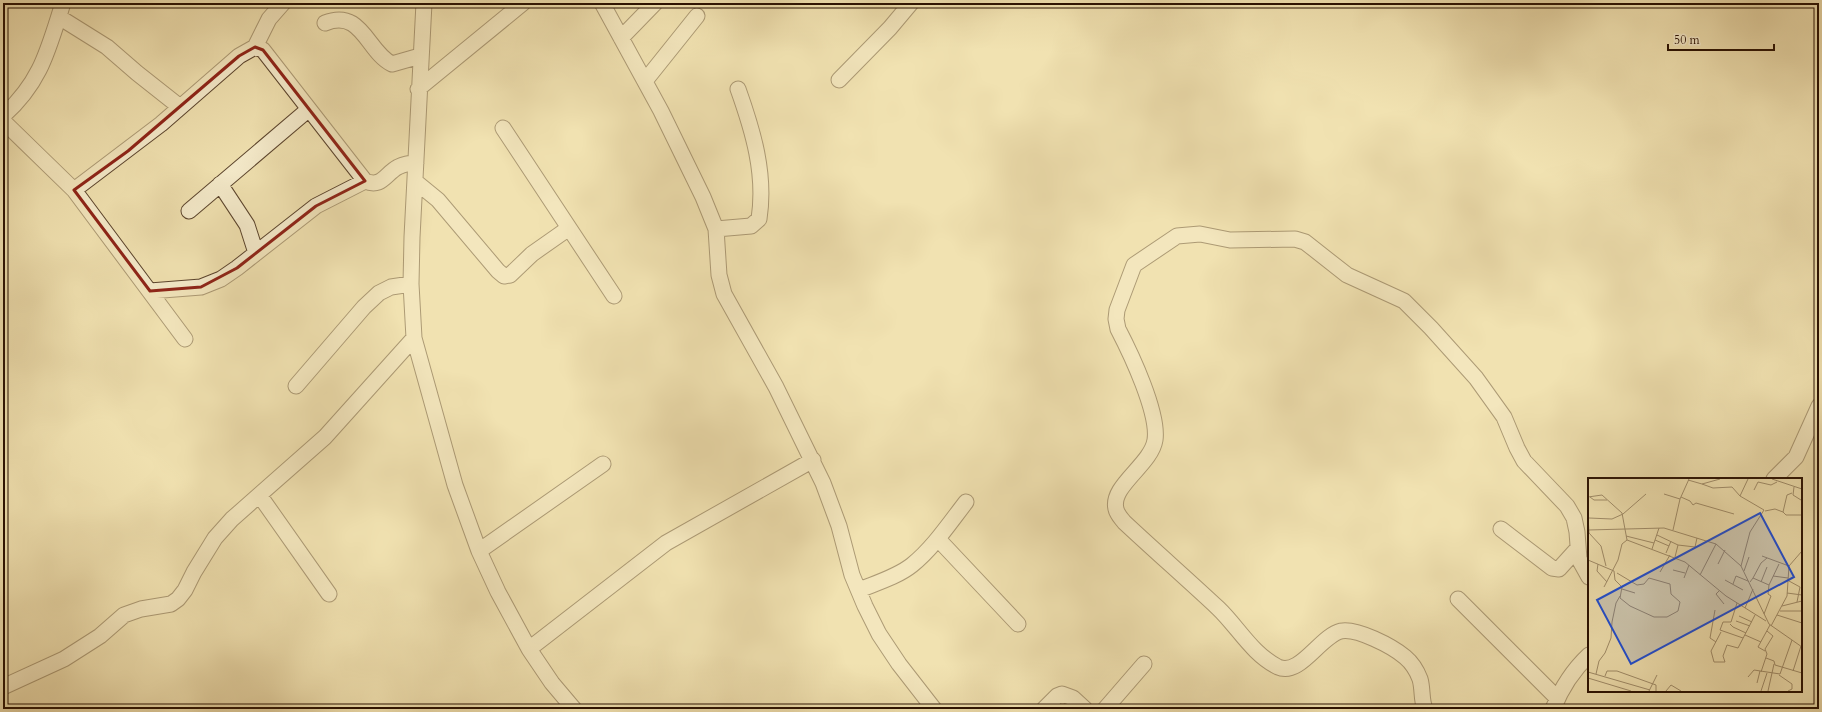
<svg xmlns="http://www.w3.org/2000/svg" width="1822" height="712" font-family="Cardo,serif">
	<rect width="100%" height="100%" fill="#f1e2b1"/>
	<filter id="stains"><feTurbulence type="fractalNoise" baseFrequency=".005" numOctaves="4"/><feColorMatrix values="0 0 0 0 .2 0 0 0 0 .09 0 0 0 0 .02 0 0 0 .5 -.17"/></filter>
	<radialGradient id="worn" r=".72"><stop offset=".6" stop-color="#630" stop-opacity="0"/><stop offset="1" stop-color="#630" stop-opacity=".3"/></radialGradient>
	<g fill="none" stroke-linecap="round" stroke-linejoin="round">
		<g stroke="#5b442d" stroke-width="17">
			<path id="minor" d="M 424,3 L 412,237 L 411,284 L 414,338 L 455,485 L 479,551 L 498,592 L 529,649 L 552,683 L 574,709
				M 602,3 L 661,111 L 703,197 L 716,229 L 719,275 L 724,294 L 776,387 L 823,483 L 839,526 L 852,575 L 865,606 L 879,634 L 899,664 L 934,709
				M 59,17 L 107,47 L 137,73 L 180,107
				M 325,23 C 362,8 367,52 392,64 L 420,56
				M 621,38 L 655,3
				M 255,47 L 269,19 L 283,3
				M 839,80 L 890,28 L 911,3
				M 645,81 L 697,16
				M 418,89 L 523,3
				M 3,116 C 41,82 48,50 63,3
				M 3,121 L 74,190 L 185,339
				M 503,128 L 614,296
				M 416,182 L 438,200 L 498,271 L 504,276 L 510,275 L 532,254 L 569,228
				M 220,184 L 247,225 L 256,253
				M 74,190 L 161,124 L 239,56 L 255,47 L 263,50 L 365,181 C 382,188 385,174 398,167 C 404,164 410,163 416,163
				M 189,211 L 309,109
				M 716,229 L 751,226 L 759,219 C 766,174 753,131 738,89
				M 150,291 L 201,287 L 221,279 L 237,268 L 316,206 L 365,181
				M 296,386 L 364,307 L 379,293 L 391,287 L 411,284
				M 1774,479 L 1796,457 L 1819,406
				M 260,496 L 329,594
				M 1501,529 L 1552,568 L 1559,569 L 1578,548
				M 938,539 L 1018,624
				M 479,551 L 603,464
				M 859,590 C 876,583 897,577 912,565 C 933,548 949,524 966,502
				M 1458,599 L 1557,698
				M 529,649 L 666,543 L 813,460
				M 3,687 L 64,659 L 100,636 L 124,615 L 141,609 L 171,604 L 178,599 L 185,590 L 194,572 L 215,538 L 232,519 L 325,437 L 414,338
				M 1044,709 L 1057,696 L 1062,694 L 1073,698 L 1085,709
				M 1105,709 L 1144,664
				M 1425,709 C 1421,700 1423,689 1420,679 C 1417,671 1411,662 1405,657 C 1392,646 1357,628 1341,631 C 1320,636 1300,677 1278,667 C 1252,654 1238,627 1218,608 C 1187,579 1155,551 1124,522 C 1121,518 1117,514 1116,509 C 1110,486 1151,465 1155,440 C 1159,413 1131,354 1118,329 L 1116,319 L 1117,310 L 1134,265 L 1177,236 L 1200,234 L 1230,240 L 1295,239 L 1305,242 L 1347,275 L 1404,301 L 1431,328 L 1476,378 L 1504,417 L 1517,448 L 1524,461 L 1567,506 L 1574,518 L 1577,532 L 1579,559 L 1589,577
				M 1553,709 C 1561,689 1573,670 1589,655"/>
		</g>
		<use href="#minor" stroke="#f6eccc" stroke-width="15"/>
	</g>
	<path d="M0 0H1822V712H0ZM 255,47 L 263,50 L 365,181 L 316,206 L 237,268 L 201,287 L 150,291 L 74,190 L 128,151 L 239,56 Z" fill="#f1e2b1" fill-opacity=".55" fill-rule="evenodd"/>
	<path fill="none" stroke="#8f2418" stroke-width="3" stroke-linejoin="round" d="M 255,47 L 263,50 L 365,181 L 316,206 L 237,268 L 201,287 L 150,291 L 74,190 L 128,151 L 239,56 Z"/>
	<g transform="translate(1588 478)">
		<rect width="214" height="214" fill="#f1e2b1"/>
		<path fill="none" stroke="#a18e6b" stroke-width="1" d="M 184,1 L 214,11M 100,2 L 114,6 L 132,1M 114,6 L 125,10 L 144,9 L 152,18 L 176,32 L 162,54 L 153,88M 206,9 L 205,17 L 213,22M 166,12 L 170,4 L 183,7 L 189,4M 214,12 L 214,40M 204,15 L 199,17 L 195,34 L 198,37 L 213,37M 76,16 L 92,21M 152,18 L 160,1M 0,19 L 14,17 L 34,35 L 39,62 L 97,84 L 138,118 L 178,143M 2,19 L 6,22 L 19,22M 93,19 L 102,23 L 105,27 L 108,25 L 146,36M 177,33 L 187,31 L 195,34M 0,38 L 1,55 L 13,68 L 18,88M 1,40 L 24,41 L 35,36 L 58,16M 0,52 L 76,50 L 128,66 L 153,88 L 181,146 L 214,169M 85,52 L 92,21 L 101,1M 69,57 L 90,67 L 87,79M 38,58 L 66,65M 67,62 L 81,68M 90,67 L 107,69 L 109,60M 64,71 L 71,50M 78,75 L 83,63M 174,78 L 201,88M 0,82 L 26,93 L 27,102 L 34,109 L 32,120 L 42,128 L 66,139 L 79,139 L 90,133 L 92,124 L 83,116 L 82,106 L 61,100 L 56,106 L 49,107 L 29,95M 10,86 L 9,93 L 19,104M 130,86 L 137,72M 85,92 L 97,95M 156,93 L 161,79M 72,94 L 82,77M 112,97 L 128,66M 185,98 L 200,100M 96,100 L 101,87M 165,100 L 173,85 L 179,80M 137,102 L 155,112M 201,103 L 212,109 L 209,124M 162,104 L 165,100 L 181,107 L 191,86M 173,104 L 179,89M 145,106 L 148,98 L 160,103M 16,109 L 30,82 L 34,66 L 39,62M 34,111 L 47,115M 131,113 L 128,116 L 136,126M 199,115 L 214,117M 149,125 L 143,144 L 135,144 L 132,152 L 155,160M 194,128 L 214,123M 157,130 L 165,111M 127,132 L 122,160 L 128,164M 192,133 L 214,133M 176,136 L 183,118 L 180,116 L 181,107M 189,137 L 214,145M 151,138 L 164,144M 148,143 L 162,148M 142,146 L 145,149 L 158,155M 183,148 L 199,118 L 201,88 L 214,73M 133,154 L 123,173 L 126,184 L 137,184 L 135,178 L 139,167 L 150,170 L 167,137M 157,157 L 173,164M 177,173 L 170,169 L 182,147M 178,180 L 186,183 L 187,187 L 214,195M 205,193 L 213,168M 0,194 L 62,212M 173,194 L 179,176 L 177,171 L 185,158 L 179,153M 8,196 L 11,183 L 17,175 L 23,160 L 24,144 L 28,125 L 32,118M 191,197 L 204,206 L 204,211 L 200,213M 17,198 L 19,193 L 29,193 L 68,207 L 68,213M 160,199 L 166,192 L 192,196 L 204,162M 0,200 L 43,213M 169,205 L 172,193M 61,213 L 69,197M 78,213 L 83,207 L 93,213M 173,213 L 179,195M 180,213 L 186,186"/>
		<path fill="#1d4ed8" fill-opacity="0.15" stroke="#1d4ed8" stroke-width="2" d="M 172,35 L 206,99 L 43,186 L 9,122 Z"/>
		<rect width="214" height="214" fill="none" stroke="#291001" stroke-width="2"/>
	</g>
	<rect width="1822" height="712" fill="none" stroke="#f1e2b1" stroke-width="16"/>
	<rect x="4" y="4" width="1814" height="704" fill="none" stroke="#291001" stroke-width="2"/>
	<rect x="8" y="8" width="1806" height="696" fill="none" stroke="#291001"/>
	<path d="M1668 44v6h106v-6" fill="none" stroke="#291001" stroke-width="2"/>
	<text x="1674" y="44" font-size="12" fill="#291001" stroke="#f6eccc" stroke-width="3" paint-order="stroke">50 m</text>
	<rect width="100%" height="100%" filter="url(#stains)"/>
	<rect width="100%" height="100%" fill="url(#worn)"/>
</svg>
